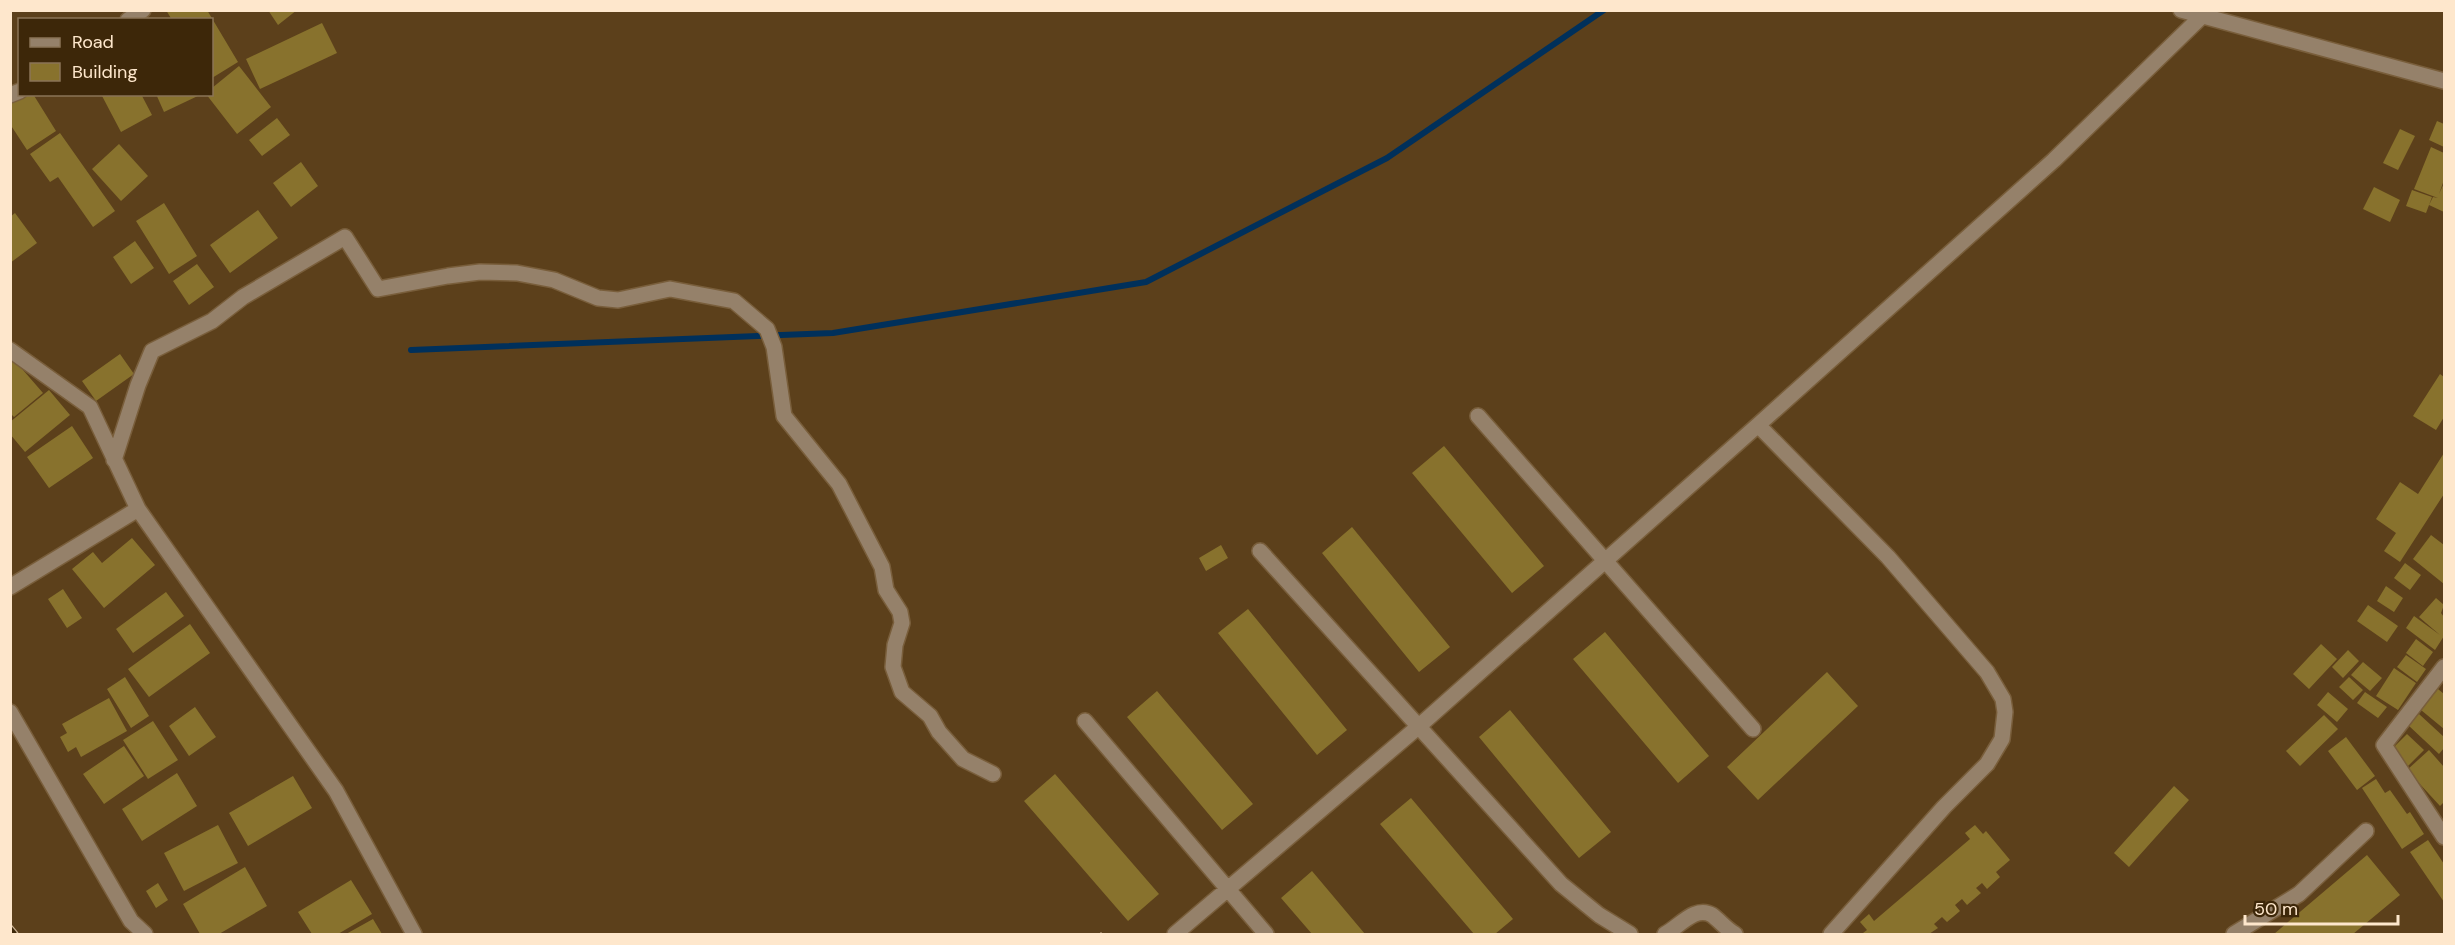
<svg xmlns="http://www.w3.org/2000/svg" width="2455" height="945" font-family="'DM Sans',sans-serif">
	<rect width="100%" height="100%" fill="#5c401b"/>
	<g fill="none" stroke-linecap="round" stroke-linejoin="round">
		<path stroke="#00305b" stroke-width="6" d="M 411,350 L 833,333 L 1146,282 L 1387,158 L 1604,10"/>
	</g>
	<path fill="#88722d" d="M 166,10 L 207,10 L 238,62 L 212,78 L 212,20 L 172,20 Z
		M 268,10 L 297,10 L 278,25 Z
		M 322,23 L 337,53 L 260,89 L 246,59 Z
		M 239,66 L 271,107 L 237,134 L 206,94 L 212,94 L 212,88 Z
		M 21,94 L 33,94 L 56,131 L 27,150 L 10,124 L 10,101 Z
		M 101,94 L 141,94 L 152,115 L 121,132 Z
		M 156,94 L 202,94 L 164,112 Z
		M 277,118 L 290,135 L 262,156 L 249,140 Z
		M 2437,121 L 2444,124 L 2444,147 L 2429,140 Z
		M 2400,129 L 2415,136 L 2398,170 L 2383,163 Z
		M 60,133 L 115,211 L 93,227 L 58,177 L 50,182 L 30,154 Z
		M 119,144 L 148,176 L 121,201 L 92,169 Z
		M 2431,147 L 2444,153 L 2444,180 L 2439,194 L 2444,183 L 2444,212 L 2429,205 L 2433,197 L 2438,198 L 2414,189 Z
		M 301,162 L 318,186 L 291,207 L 273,183 Z
		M 2374,187 L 2400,200 L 2390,222 L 2363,209 Z
		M 2412,190 L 2432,197 L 2426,213 L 2406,206 Z
		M 164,203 L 197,256 L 169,274 L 136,221 Z
		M 258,210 L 278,238 L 230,273 L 210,245 Z
		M 15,213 L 37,243 L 10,263 L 10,217 Z
		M 135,241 L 154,268 L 131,284 L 113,257 Z
		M 197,264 L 214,287 L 189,305 L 173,281 Z
		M 120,354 L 134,374 L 96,401 L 82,381 Z
		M 10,355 L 43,393 L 14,417 L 10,413 Z
		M 2440,374 L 2444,377 L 2444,417 L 2436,430 L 2413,416 Z
		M 49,390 L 70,415 L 25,452 L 10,434 L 10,422 Z
		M 72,426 L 93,458 L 49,488 L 27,457 Z
		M 1444,446 L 1544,566 L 1512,593 L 1412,473 Z
		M 2444,453 L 2444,494 L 2400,562 L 2384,551 L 2396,533 L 2376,519 L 2400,482 L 2418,494 Z
		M 1352,527 L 1450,647 L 1419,672 L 1322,553 Z
		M 2431,535 L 2444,545 L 2444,584 L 2413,559 Z
		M 132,538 L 155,565 L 104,608 L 72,569 L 93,552 L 102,563 Z
		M 1221,545 L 1228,558 L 1206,571 L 1199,558 Z
		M 2405,563 L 2421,575 L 2410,590 L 2394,578 Z
		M 2386,586 L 2403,598 L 2394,612 L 2377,601 Z
		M 63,589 L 82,618 L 67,628 L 48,599 Z
		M 166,592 L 184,616 L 133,653 L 116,629 Z
		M 2436,598 L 2444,605 L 2441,613 L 2444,617 L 2444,636 L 2435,650 L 2406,628 L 2414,616 L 2440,635 L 2419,617 Z
		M 2368,605 L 2398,626 L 2387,642 L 2357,621 Z
		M 1248,609 L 1347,730 L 1317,755 L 1218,633 Z
		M 190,624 L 210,653 L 149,697 L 128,669 Z
		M 1605,632 L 1709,756 L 1678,783 L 1573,659 Z
		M 2416,639 L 2433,652 L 2423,666 L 2406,653 Z
		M 2321,644 L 2337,659 L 2309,689 L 2293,674 Z
		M 2348,650 L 2359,661 L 2343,678 L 2332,667 Z
		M 2406,655 L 2426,669 L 2417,682 L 2397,667 Z
		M 2363,662 L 2382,678 L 2370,691 L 2351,675 Z
		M 2394,668 L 2416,683 L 2398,710 L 2376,696 Z
		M 1827,672 L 1858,706 L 1758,800 L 1727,767 Z
		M 125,677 L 149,716 L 131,728 L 107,689 Z
		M 2349,677 L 2363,690 L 2353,700 L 2339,687 Z
		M 2438,689 L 2444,694 L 2444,729 L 2421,710 Z
		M 1157,691 L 1253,804 L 1222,830 L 1127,717 Z
		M 2328,692 L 2348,709 L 2337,722 L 2317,705 Z
		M 2365,692 L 2387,707 L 2378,718 L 2357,703 Z
		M 109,698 L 127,731 L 81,757 L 76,747 L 68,752 L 60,737 L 67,733 L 62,724 Z
		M 195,707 L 216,737 L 189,756 L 169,726 Z
		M 1510,710 L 1611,832 L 1579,858 L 1479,737 Z
		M 2419,714 L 2444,737 L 2444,748 L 2439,754 L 2408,725 Z
		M 2324,715 L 2338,729 L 2300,766 L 2286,751 Z
		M 153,721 L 178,760 L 148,779 L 123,740 Z
		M 2407,734 L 2424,750 L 2407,767 L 2390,751 Z
		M 2346,737 L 2375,776 L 2357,790 L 2328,751 Z
		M 124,746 L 144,776 L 104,804 L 83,774 Z
		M 2429,750 L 2444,767 L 2444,802 L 2440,806 L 2407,770 Z
		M 177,773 L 197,806 L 142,841 L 122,809 Z
		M 1055,774 L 1159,894 L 1128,921 L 1024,801 Z
		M 293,776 L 312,808 L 248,846 L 229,813 Z
		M 2376,779 L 2385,793 L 2390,790 L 2407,814 L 2410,812 L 2424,834 L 2402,849 L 2362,788 Z
		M 2174,786 L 2189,800 L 2129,867 L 2114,853 Z
		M 1411,798 L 1513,919 L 1495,934 L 1474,934 L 1380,824 Z
		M 218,825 L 238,863 L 184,891 L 164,853 Z
		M 1975,825 L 1983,834 L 1986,831 L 2010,860 L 1996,872 L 2000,877 L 1987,889 L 1982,883 L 1976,888 L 1981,893 L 1967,905 L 1962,899 L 1955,905 L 1960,911 L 1947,922 L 1942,917 L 1934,924 L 1938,928 L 1929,934 L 1864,934 L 1863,933 L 1867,930 L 1860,922 L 1869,914 L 1874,921 L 1970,839 L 1965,833 Z
		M 2428,840 L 2444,864 L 2444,902 L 2410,852 Z
		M 2367,855 L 2400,895 L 2353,934 L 2274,934 Z
		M 245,867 L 267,906 L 219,934 L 200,934 L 183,904 Z
		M 1312,871 L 1365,934 L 1312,934 L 1281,898 Z
		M 351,880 L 372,914 L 338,934 L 312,934 L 298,912 Z
		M 158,883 L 168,900 L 156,908 L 146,891 Z
		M 373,919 L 382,934 L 346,934 Z"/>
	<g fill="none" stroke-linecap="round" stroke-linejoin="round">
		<g stroke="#795e3b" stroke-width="18">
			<path id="minor" d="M 2181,10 L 2444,81
				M 128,20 L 143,10
				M 10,95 L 20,91
				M 10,350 L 90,407 L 138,509 L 336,791 L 414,934
				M 1478,416 L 1753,729
				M 1758,425 L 1888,557 L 1987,672 L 2003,699 L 2005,712 L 2002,739 L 1987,764 L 1944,807 L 1831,934
				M 114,460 L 138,385 L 152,351 L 212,321 L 243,297 L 345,237 L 378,289 L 448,276 L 480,272 L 517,273 L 554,280 L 598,298 L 618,300 L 670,289 L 734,301 L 767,329 L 774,347 L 784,416 L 839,484 L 882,567 L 886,590 L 900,612 L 902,623 L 895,645 L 893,667 L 902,692 L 930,716 L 939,732 L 963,759 L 993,774
				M 1260,551 L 1561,884 L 1599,915 L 1630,934
				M 10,587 L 138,509
				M 2444,667 L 2384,745 L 2444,837
				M 10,712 L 131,921 L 145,934
				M 1085,721 L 1266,934
				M 1175,934 L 1418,727 L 1758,425 L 2054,160 L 2202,16
				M 1665,934 C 1679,927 1695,905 1712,915 C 1720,921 1726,929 1735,934
				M 2234,934 L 2299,894 L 2366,831"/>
		</g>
		<path stroke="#907654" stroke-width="4" stroke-dasharray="4.5 4.5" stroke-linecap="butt" d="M 1100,934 L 1102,934"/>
		<use href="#minor" stroke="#95816a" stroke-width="15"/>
		<g stroke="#ccb395" stroke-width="7">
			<path id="rail" d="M 10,928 L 15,934"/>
		</g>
		<use href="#rail" stroke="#3d2709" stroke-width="4.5" stroke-dasharray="14" stroke-linecap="butt"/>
	</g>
	<rect width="2455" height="945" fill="none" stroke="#fee7cc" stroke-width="24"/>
	<rect x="18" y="18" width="195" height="78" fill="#3d2709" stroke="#8a7457" stroke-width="1.5"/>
	<rect x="30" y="38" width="30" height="9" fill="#95816a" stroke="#8a7457" stroke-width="1.5"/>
	<text x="72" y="48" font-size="18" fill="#fee7cc">Road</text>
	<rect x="30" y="63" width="30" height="18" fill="#88722d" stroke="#8a7457" stroke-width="1.5"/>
	<text x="72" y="78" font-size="18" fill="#fee7cc">Building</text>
	<path d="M2245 915v9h153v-9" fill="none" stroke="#fee7cc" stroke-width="3"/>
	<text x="2254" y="915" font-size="18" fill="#fee7cc" stroke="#3d2709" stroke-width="4.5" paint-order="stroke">50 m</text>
</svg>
